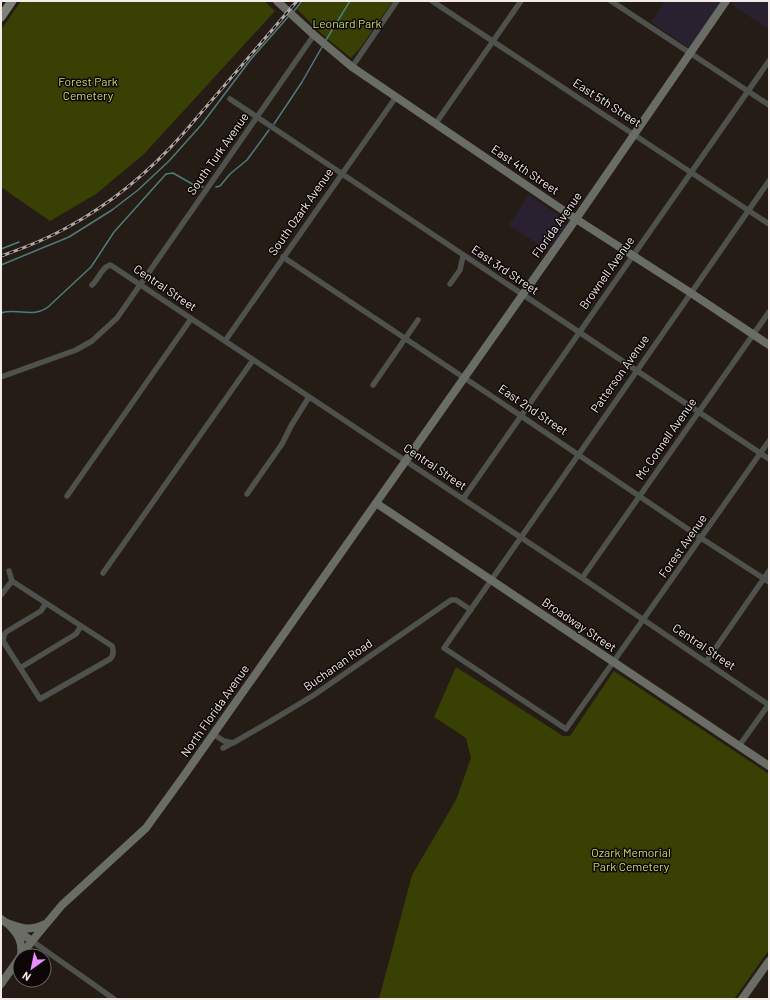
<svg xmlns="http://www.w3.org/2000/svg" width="770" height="1000" font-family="Barlow,sans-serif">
	<rect width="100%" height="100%" fill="#261c16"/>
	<path fill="#2a2130" d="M 665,1 L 722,1 L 690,46 L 688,47 L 651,22 Z
		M 734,1 L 769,1 L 769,29 L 732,5 Z
		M 529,195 L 563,218 L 566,222 L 565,227 L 548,251 L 509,225 Z"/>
	<path fill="#394004" d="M 21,1 L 264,1 L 275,11 L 144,154 L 96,194 L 50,221 L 1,187 L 1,30 Z
		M 304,1 L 393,1 L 361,47 L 351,58 L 324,36 L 297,9 Z
		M 456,667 L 563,736 L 570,736 L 614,671 L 769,774 L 769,950 L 734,999 L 379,999 L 412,875 L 456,800 L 471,758 L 466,738 L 434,717 Z"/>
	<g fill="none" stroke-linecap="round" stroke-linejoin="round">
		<path stroke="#4c7d7e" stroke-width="1.5" d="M 294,11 L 302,1
			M 326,40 L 350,1
			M 274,124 L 302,82 L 322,47
			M 216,187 L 220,186 L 230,174 L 247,160 L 269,130
			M 1,249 L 19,242
			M 1,265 L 69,237 L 112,210 L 138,190 L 169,161 L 202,124 L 251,59 L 288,17
			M 1,313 C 17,308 34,318 48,307 L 91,267 L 114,232 L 166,174 L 173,173 L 194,185 L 203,187"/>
		<path stroke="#4e514c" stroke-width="5.5" d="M 432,1 L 769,224
			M 611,1 L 769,105
			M 352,67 L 397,1
			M 230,99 L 769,459
			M 436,123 L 521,1
			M 769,181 L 444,648 L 566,729 L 769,441
			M 283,257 L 493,397 L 701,538 L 769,582
			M 450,284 L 460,270 L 463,256
			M 92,285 C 99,279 101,268 110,265 L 112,266 L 582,578 L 769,705
			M 225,341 L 396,97
			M 1,377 L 76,350 L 92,341 L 117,318 L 314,35
			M 373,385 L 418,320
			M 247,494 L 282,444 L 291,426 L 309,397
			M 67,496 L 191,319
			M 463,499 L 769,61
			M 103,573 L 253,360
			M 582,578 L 769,312
			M 12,581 L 112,646 C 114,651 114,655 110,659 L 40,699 L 3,641 L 4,635 L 6,632 L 41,611 L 46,603
			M 1,595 L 12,581 L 9,571
			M 706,662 L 769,571
			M 20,668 L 76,634 L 81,626
			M 213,734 L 224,741 L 233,743 L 271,721 L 314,695 L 451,600 L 456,600 L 471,610
			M 739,746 L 769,704
			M 223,748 L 232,743
			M 32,941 L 114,999"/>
		<path stroke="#696d66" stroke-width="8" d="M 277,1 L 314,35 L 352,67 L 576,219 L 691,293 L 769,345
			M 376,503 L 769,766
			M 1,919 L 32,941
			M 7,923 C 21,929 31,931 45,924
			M 9,925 C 18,934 23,942 21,955
			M 21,956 L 32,941 L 62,905 L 146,828 L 183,777 L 576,219 L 726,1
			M 1,984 L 20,957
			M 742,999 L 769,961"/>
		<path stroke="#7e8379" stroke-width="9" d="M 1,17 L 12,1"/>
		<g stroke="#afa7a3" stroke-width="3">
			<path id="rail" d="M 1,256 C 24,248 47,239 68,227 C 112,203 149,172 182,135 L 297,1"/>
		</g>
		<use href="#rail" stroke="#0c0706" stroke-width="1.5" stroke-dasharray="4.5" stroke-linecap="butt"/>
	</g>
	<g text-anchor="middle" stroke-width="3" stroke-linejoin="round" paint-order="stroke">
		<g font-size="12" fill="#cada6d" stroke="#0c0706">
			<text x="347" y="28">Leonard Park</text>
			<text x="88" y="86">Forest Park<tspan x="88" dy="14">Cemetery</tspan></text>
			<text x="631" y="857">Ozark Memorial<tspan x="631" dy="14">Park Cemetery</tspan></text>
		</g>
		<g font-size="12" fill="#f3ebe8" stroke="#0c0706">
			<text transform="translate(607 103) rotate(33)" y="4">East 5th Street</text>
			<text transform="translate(218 154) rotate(-55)" y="4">South Turk Avenue</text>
			<text transform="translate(525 170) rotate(34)" y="4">East 4th Street</text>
			<text transform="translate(301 212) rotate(-55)" y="4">South Ozark Avenue</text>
			<text transform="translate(557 225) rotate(-55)" y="4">Florida Avenue</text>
			<text transform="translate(505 270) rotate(34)" y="4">East 3rd Street</text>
			<text transform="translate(607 273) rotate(-55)" y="4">Brownell Avenue</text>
			<text transform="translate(165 288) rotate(34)" y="4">Central Street</text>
			<text transform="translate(620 374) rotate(-55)" y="4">Patterson Avenue</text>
			<text transform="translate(533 410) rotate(34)" y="4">East 2nd Street</text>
			<text transform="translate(666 439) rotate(-55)" y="4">Mc Connell Avenue</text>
			<text transform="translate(435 467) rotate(34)" y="4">Central Street</text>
			<text transform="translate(683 546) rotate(-55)" y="4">Forest Avenue</text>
			<text transform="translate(579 625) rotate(34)" y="4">Broadway Street</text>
			<text transform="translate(704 647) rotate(34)" y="4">Central Street</text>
			<text transform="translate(338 665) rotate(-35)" y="4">Buchanan Road</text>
			<text transform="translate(215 711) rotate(-55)" y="4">North Florida Avenue</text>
		</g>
	</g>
	<rect width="770" height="1000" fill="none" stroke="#f3ebe8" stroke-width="4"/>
	<g transform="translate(32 968) rotate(213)"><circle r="19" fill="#0c0706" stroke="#686260"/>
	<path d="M0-3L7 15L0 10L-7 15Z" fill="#e98efe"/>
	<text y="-6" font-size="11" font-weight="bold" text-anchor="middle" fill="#f3ebe8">N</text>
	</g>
</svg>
